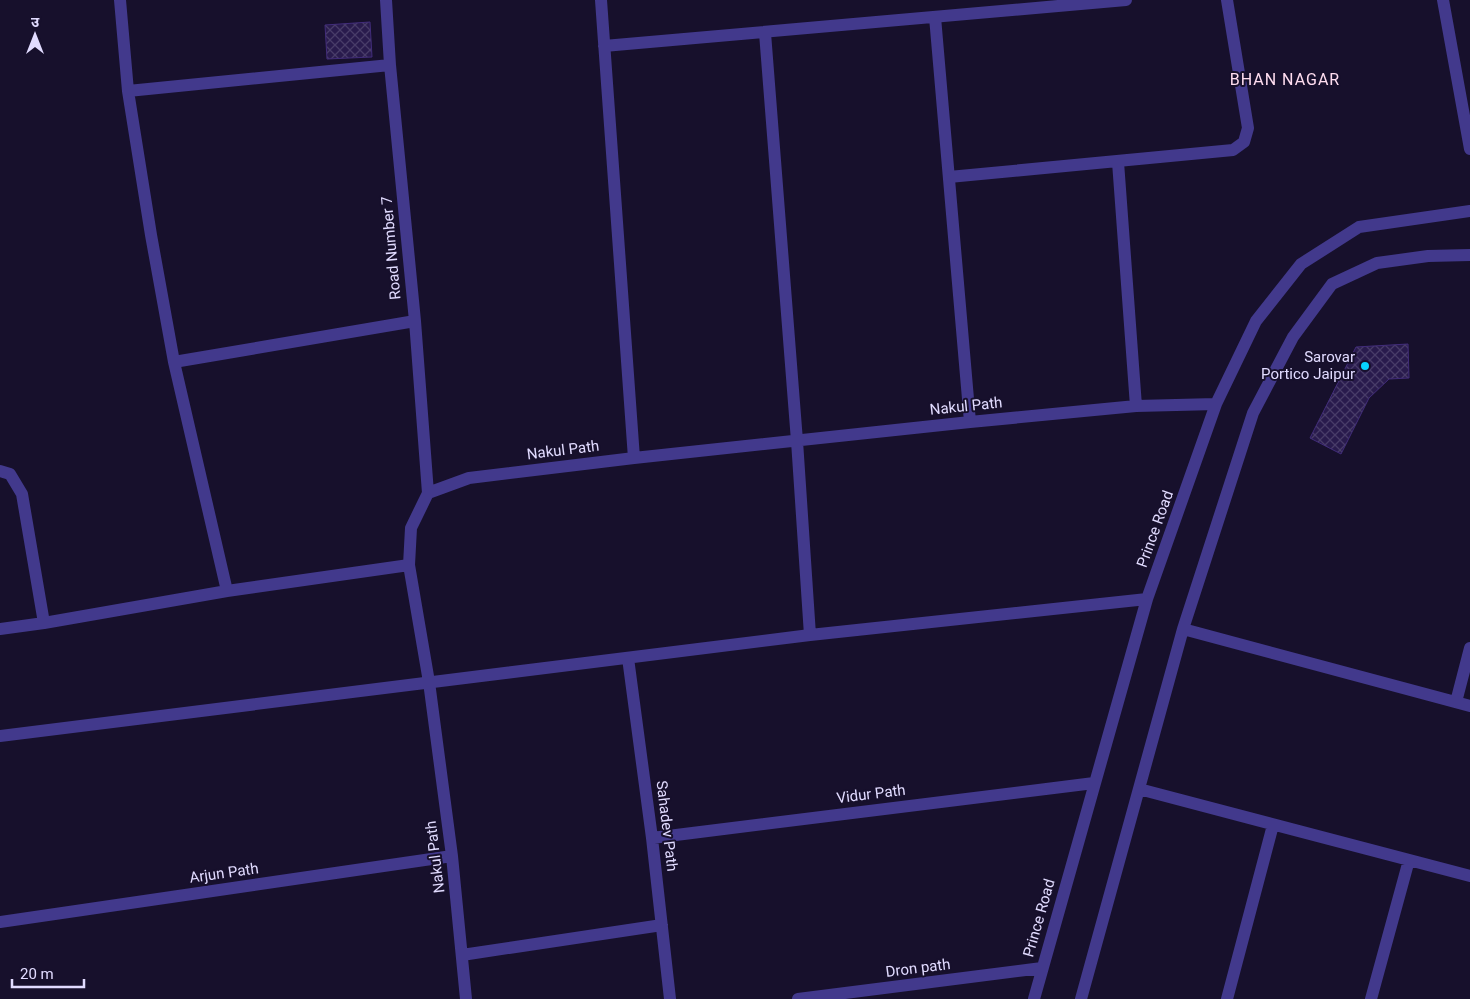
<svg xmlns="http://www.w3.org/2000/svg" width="1470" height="999" font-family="Roboto,'Noto Sans Devanagari',sans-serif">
	<defs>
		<pattern id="building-cross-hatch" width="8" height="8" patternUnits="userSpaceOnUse" patternTransform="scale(1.25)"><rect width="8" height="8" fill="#291b4d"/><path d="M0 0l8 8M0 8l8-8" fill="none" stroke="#483c68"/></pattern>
	</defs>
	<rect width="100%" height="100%" fill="#17102c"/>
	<path fill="url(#building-cross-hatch)" stroke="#412c7a" d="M 370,22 L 372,57 L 327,59 L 325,25 Z
		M 1408,344 L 1409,378 L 1389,379 L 1369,398 L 1341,454 L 1310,438 L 1356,347 Z"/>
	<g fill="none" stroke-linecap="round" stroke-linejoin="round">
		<path stroke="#42398c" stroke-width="12" d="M 120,0 L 128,91 L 151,235 L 174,362 L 227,591
			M 386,0 L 390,65 L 415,321 L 428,493
			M 601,0 L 634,458
			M 1443,0 L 1470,149
			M 935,17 L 970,422
			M 765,33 L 797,441 L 810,635
			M 604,46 L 1126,0
			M 128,91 L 390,65
			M 1118,162 L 1136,406
			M 949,177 L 1233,150 L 1244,142 L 1248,128 L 1227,0
			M 174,362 L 415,321
			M 0,471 L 10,474 L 22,494 L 44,623
			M 0,629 L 44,623 L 227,591 L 409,565
			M 1183,629 L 1470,706
			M 628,658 L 652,838 L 670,999
			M 1456,702 L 1470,648
			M 0,736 L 810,635 L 1147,599
			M 1139,789 L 1470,876
			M 652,838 L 1094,783
			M 0,922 L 452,856
			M 462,955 L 662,925
			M 466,999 L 452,856 L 429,682 L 409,565 L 411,528 L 428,493 L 469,478 L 634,458 L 970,422 L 1136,406 L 1216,404
			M 798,999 L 1042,968
			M 1034,999 L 1147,599 L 1216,404 L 1256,321 L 1301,264 L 1359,227 L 1470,211
			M 1081,999 L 1183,629 L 1253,413 L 1293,337 L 1332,284 L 1377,263 L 1428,256 L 1470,255
			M 1227,999 L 1273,825
			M 1371,999 L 1409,860"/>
	</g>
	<circle fill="#07d4ff" stroke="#17102c" stroke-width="2" cx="1365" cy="366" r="5"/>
	<g text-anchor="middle" stroke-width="4" stroke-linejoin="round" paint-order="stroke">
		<g font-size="15" fill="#e1dbff" stroke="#17102c">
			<text transform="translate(391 248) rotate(-95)" y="5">Road Number 7</text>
			<text transform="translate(966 406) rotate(-6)" y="5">Nakul Path</text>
			<text transform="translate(563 450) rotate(-7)" y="5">Nakul Path</text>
			<text transform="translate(1155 529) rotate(-70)" y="5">Prince Road</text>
			<text transform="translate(871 794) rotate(-7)" y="5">Vidur Path</text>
			<text transform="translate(667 826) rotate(83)" y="5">Sahadev Path</text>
			<text transform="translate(435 857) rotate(-97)" y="5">Nakul Path</text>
			<text transform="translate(224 873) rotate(-8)" y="5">Arjun Path</text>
			<text transform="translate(1039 918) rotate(-74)" y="5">Prince Road</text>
			<text transform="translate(918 968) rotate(-7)" y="5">Dron path</text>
		</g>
		<g font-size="15" fill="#e1dbff" stroke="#17102c" text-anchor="end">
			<text x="1355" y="362">Sarovar<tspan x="1355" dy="17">Portico Jaipur</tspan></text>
		</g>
		<g font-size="16" letter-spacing="1" fill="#ffddf0" stroke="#17102c">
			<text x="1285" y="85">BHAN NAGAR</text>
		</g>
	</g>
	<g transform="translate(35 35)" stroke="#17102c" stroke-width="4" paint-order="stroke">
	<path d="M0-4L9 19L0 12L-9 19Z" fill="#e1dbff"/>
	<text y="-8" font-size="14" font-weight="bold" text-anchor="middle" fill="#e1dbff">उ</text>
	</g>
	<path d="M12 979v8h72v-8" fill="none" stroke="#e1dbff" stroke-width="2.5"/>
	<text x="20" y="979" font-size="15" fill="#e1dbff" stroke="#17102c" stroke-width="4" paint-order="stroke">20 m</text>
</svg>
